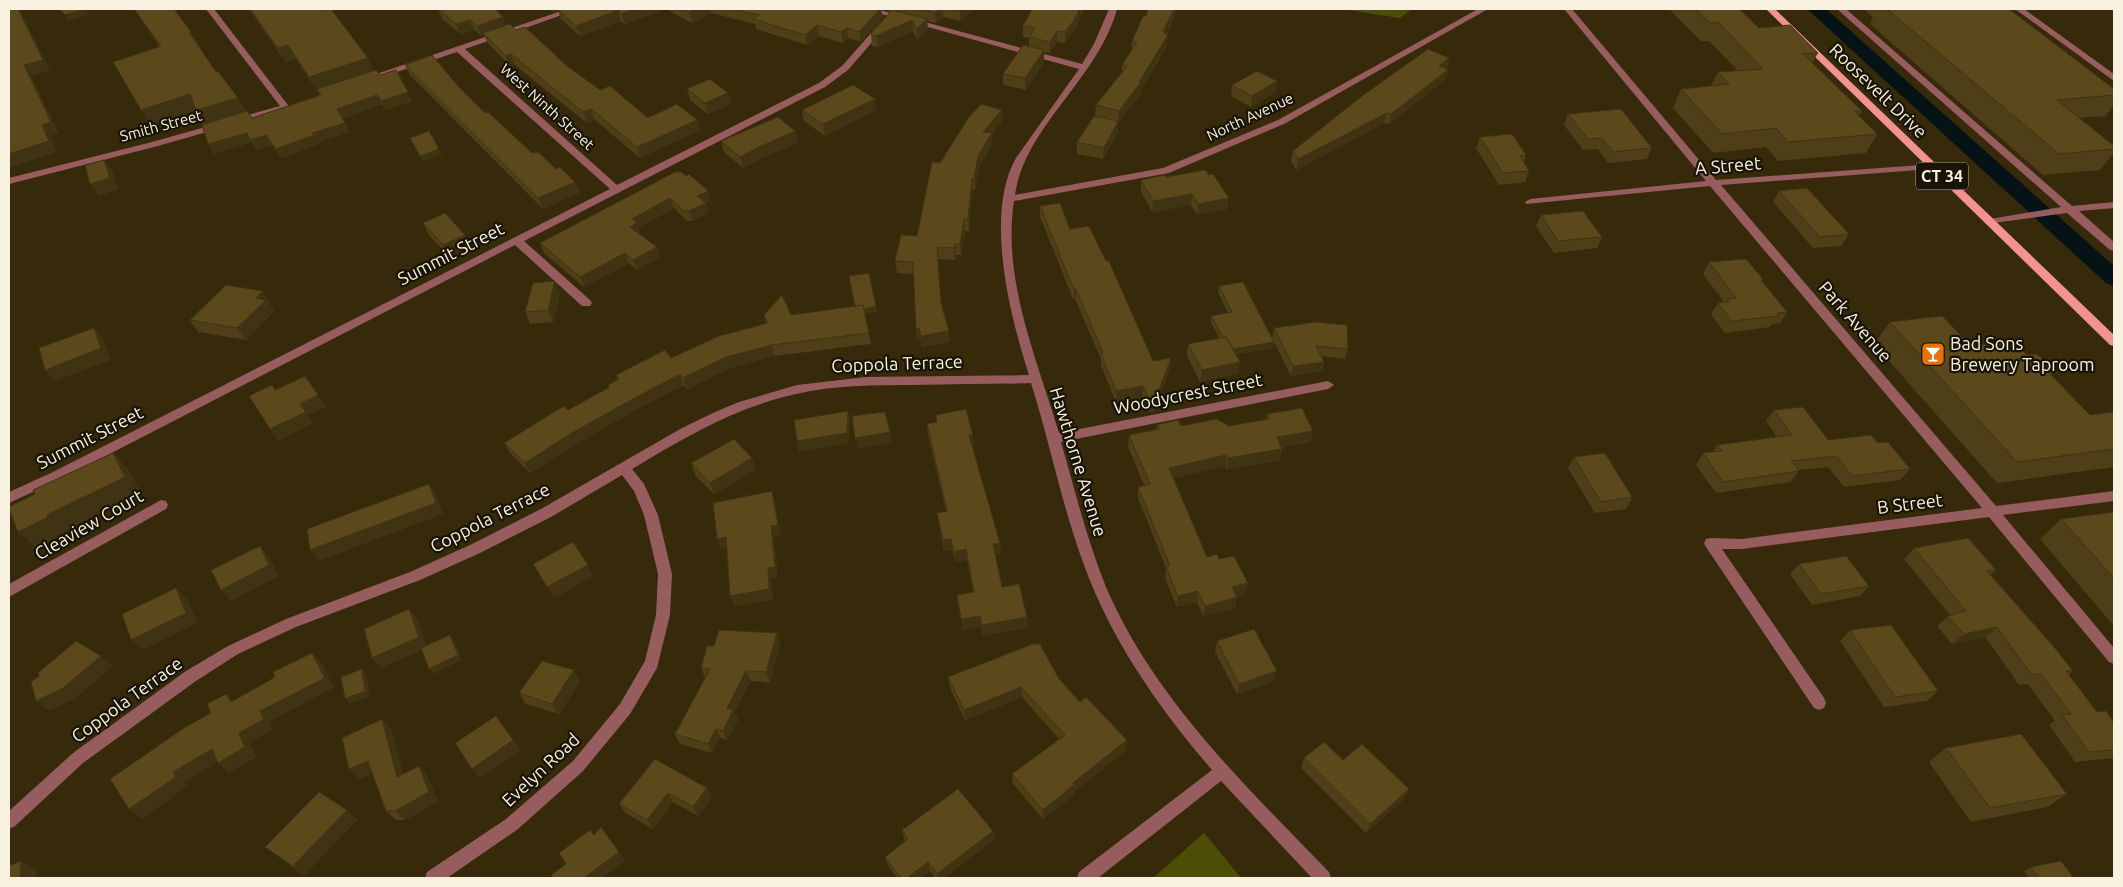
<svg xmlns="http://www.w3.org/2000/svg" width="2123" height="887" font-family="Ubuntu,sans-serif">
	<rect width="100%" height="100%" fill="#372a0b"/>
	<path fill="#4b4f06" d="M 1342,9 L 1412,9 L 1400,18 Z
		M 1204,833 L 1241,878 L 1153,878 Z"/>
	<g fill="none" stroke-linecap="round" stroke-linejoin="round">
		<path fill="#051317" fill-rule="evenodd" d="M 1807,9 L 1826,9 L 2114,266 L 2114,286 L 2106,283 Z"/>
		<path fill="#975c5d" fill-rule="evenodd" d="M 206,9 L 214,9 L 288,105 L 288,109 L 158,146 L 9,184 L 9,178 L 152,142 L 280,106 Z
			M 567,9 L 579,9 L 465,49 L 617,185 L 819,83 L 842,66 L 880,23 L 887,25 L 848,70 L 825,87 L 524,241 L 590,300 L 592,303 L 590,306 L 582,306 L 515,245 L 61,479 L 9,503 L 9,492 L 51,473 L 610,189 L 457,52 L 364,83 L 359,80 Z
			M 863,9 L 876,9 L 1082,64 L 1094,44 L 1109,9 L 1117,9 C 1098,79 1025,126 1015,195 L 1163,168 L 1278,120 L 1478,9 L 1488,9 L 1284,124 L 1169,173 L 1014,201 C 1002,280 1037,359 1059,433 L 1328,381 L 1334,385 L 1328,389 L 1061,442 C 1075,491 1087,540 1106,587 C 1154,699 1246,786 1329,872 L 1331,878 L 1312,878 L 1221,781 L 1098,878 L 1077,878 L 1079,872 L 1212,770 C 1159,708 1112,642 1084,565 C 1062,506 1050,443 1031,383 C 992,384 953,384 914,385 C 875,385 834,385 796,394 C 736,407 684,438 632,469 L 644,484 L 658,515 L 672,574 L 670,615 L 657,668 L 630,714 L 583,771 L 518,829 L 447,878 L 425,878 L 427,872 L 506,819 L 573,761 L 620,704 L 645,661 L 656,615 L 658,574 L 644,515 L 634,491 L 622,475 L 551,517 L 480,553 L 420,580 L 296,627 L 238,654 L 196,681 L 83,763 L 15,826 L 9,829 L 9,811 L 73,753 L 186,671 L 228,646 L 286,619 L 410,572 L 470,545 L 541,509 L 682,428 L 715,412 L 739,402 L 797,385 L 866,377 L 1029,375 C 1010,316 984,214 1016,158 L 1079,69 Z
			M 1564,9 L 1572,9 L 1716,180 L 1935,164 L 1936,166 L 1931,169 L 1721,185 L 1996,506 L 2114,491 L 2114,501 L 2003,515 L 2114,648 L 2114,664 L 2109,662 L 1989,517 L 1742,549 L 1722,549 L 1824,698 L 1826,703 L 1824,708 L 1819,710 L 1814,708 L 1706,547 L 1704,543 L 1706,539 L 1711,538 L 1742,539 L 1982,508 L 1710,186 L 1526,204 L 1525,202 L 1530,199 L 1706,181 Z
			M 1837,9 L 1846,9 L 2072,206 L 2114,202 L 2114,208 L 2079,211 L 2114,242 L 2114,251 L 2110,250 L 2067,213 L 1986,224 L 1985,222 L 1986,220 L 1990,219 L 2061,207 Z
			M 2015,9 L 2024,9 L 2114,74 L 2114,81 Z
			M 161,500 L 166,501 L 168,505 L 166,509 L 9,597 L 9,584 Z"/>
		<path fill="#f29293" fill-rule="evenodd" d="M 1766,9 L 1775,9 L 2114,335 L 2114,346 L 2110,345 Z"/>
	</g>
	<path fill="#4e3f18" d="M 134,9 L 174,9 L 200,46 L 199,47 L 216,72 L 252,118 L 320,95 L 296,59 L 286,62 L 249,9 L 321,9 L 374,71 L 412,101 L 387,110 L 382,104 L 342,119 L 350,132 L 318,142 L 319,144 L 282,158 L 272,145 L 256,150 L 252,142 L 214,154 L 208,144 L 204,124 L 195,110 L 151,125 L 141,110 L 160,47 Z
		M 438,9 L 506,25 L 516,30 L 567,66 L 600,90 L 648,118 L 697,120 L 700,130 L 640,158 L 595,120 L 587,123 L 515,65 L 510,66 L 488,43 L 484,35 L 481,36 L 474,29 L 461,34 L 442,19 Z
		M 549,9 L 881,9 L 883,18 L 861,42 L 848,38 L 843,43 L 819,36 L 807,45 L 756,29 L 755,24 L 711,13 L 692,23 L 666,9 L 625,24 L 621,21 L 580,36 L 561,19 L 558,10 L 553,12 Z
		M 882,9 L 974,9 L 960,21 L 943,17 L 936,23 L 927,21 L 928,30 L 917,40 L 913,31 L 878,47 L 872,46 L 871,34 L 891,11 Z
		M 1148,9 L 1176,9 L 1176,12 L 1167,34 L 1167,46 L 1141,90 L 1141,94 L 1118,122 L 1118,132 L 1103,159 L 1077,154 L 1077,142 L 1095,116 L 1096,105 L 1122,72 L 1122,65 L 1131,51 L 1132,41 L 1146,16 Z
		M 1669,9 L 1739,9 L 1759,28 L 1818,53 L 1812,63 L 1862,111 L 1859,116 L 1877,134 L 1866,153 L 1778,161 L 1766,147 L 1713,153 L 1673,108 L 1681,89 L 1711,86 L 1718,72 L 1738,71 L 1709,41 L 1701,41 Z
		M 1864,9 L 2009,9 L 2114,89 L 2114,104 L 2106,116 L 2079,118 L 2114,149 L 2114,153 L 2100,170 L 2043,175 L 1870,24 L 1873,17 Z
		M 1023,26 L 1074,31 L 1065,43 L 1057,42 L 1050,53 L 1044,52 L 1044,62 L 1026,90 L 1003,85 L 1003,74 L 1029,46 L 1029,38 L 1023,37 Z
		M 1449,58 L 1447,68 L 1446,69 L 1445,80 L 1389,124 L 1384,123 L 1296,170 L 1291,161 L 1293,151 Z
		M 405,65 L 458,86 L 485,113 L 532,153 L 580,192 L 543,209 L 410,75 Z
		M 1277,81 L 1275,92 L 1251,107 L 1231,96 L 1232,85 Z
		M 687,89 L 728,93 L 731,104 L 708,114 L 690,100 Z
		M 802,110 L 876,110 L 825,136 L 804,121 Z
		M 1002,110 L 1002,121 L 992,134 L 992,145 L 979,167 L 975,190 L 972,190 L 969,231 L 965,231 L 961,255 L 956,255 L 955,260 L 938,259 L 941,305 L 950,342 L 922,347 L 921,340 L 917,340 L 916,329 L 913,274 L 897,273 L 895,261 L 917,236 L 940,163 Z
		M 1568,114 L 1652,148 L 1647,159 L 1608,163 L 1598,149 L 1583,150 L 1564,125 Z
		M 795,131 L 797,143 L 762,158 L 743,168 L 724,152 L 721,141 Z
		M 1480,137 L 1526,155 L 1524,163 L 1529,171 L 1525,182 L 1499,185 L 1476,148 Z
		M 675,172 L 710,201 L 706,203 L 708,213 L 692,221 L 687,221 L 674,208 L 638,228 L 640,233 L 639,234 L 657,247 L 660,257 L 637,270 L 629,263 L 584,287 L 544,253 L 540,243 Z
		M 1209,175 L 1229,198 L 1227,209 L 1197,215 L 1191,205 L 1152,212 L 1141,191 L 1141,180 L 1166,177 Z
		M 1779,191 L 1849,234 L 1841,246 L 1813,248 L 1773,202 Z
		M 1040,206 L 1070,229 L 1153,361 L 1170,369 L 1154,413 L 1150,413 L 1142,397 L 1116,402 L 1101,365 L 1101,359 L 1076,301 L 1074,301 L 1040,217 Z
		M 1541,215 L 1602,237 L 1597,248 L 1554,253 L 1536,226 Z
		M 423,223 L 465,235 L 471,246 L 449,256 L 429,235 Z
		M 1709,262 L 1763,279 L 1762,281 L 1787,312 L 1780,323 L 1772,324 L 1770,327 L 1725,333 L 1711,314 L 1718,303 L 1724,302 L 1703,274 Z
		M 1219,286 L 1274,342 L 1273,348 L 1236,354 L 1240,362 L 1238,374 L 1200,382 L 1187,356 L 1188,344 L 1219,338 L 1211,322 L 1211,316 L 1228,313 L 1218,292 Z
		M 560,293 L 553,322 L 530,324 L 525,312 Z
		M 270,302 L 269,304 L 274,311 L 246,340 L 198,332 L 190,320 Z
		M 877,312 L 865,314 L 871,344 L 774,356 L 729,368 L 687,389 L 684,385 L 635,410 L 575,445 L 530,473 L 510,453 L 504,443 L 568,410 L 609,387 L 608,385 L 617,379 L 616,375 L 671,358 L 766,323 L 764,315 L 791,315 Z
		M 1890,322 L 1971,346 L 2027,355 L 2055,371 L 2051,375 L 2090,415 L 2114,412 L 2114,467 L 1997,483 L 1874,344 Z
		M 1274,328 L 1348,349 L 1345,359 L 1321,356 L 1324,362 L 1322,371 L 1291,376 L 1272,338 Z
		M 1774,410 L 1828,440 L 1878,443 L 1910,469 L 1900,480 L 1844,487 L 1828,467 L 1799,470 L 1799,471 L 1791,482 L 1716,493 L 1696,465 L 1703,453 L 1713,452 L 1717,445 L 1777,437 L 1766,421 Z
		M 1267,414 L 1313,431 L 1310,442 L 1282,447 L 1280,460 L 1226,470 L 1225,466 L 1173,478 L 1207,557 L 1219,559 L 1248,583 L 1245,594 L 1237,596 L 1237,597 L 1235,608 L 1203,616 L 1197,602 L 1177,607 L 1165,578 L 1166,568 L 1138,498 L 1138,487 L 1144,485 L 1128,447 L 1129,435 L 1156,429 L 1157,425 L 1181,426 L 1229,426 L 1266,419 Z
		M 936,415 L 974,446 L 972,446 L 1000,543 L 1001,554 L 995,555 L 1002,587 L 1028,627 L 983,636 L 981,626 L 963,630 L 957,595 L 973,592 L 967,560 L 955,562 L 952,550 L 944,551 L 939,524 L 937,513 L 946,511 L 928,435 L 927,424 L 937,422 Z
		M 1574,457 L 1632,497 L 1626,509 L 1595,513 L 1568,468 Z
		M 752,458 L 756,469 L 714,494 L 695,475 L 691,463 Z
		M 2114,512 L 2114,626 L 2040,539 L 2061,519 Z
		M 1914,548 L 1996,570 L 1990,575 L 2073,671 L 2068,675 L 2097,712 L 2114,723 L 2114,758 L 2075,762 L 2049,725 L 2055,721 L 2028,684 L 2019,685 L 1985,637 L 1952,644 L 1937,626 L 1948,616 L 1950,615 L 1904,559 Z
		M 1799,564 L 1869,586 L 1860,596 L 1812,605 L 1790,574 Z
		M 1850,630 L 1938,691 L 1927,701 L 1884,707 L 1840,641 Z
		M 1217,641 L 1274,681 L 1237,694 L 1215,652 Z
		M 780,643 L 770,683 L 751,681 L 734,712 L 738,720 L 727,740 L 720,738 L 712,753 L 680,744 L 675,734 L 705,678 L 701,668 Z
		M 948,677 L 1059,679 L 1126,750 L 1075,791 L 1075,794 L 1043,819 L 1013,784 L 1012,774 L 1059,739 L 1022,697 L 965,720 L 950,688 Z
		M 580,681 L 559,714 L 526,704 L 519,693 Z
		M 382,719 L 391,729 L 403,774 L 419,766 L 427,775 L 438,802 L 405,820 L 396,820 L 386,811 L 372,773 L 359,779 Z
		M 1946,748 L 2067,794 L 2047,807 L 1971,822 L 1929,762 Z
		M 1304,758 L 1343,760 L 1409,789 L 1404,799 L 1366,833 L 1301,768 Z
		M 655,759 L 712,797 L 698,816 L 673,802 L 653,829 L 625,813 L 619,804 Z
		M 347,810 L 357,820 L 304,875 L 265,847 Z
		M 902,830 L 993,831 L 994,840 L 944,878 L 935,878 L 930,871 L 920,878 L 897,878 L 888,865 L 885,857 L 906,841 L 904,839 Z
		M 2031,867 L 2074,878 L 2029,878 L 2024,871 Z"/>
	<path fill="#403314" d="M 18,9 L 20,9 L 50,70 L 31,76 L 59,133 L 51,136 L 57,152 L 9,168 L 9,154 L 42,125 L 24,65 Z
		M 85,9 L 89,14 L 68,21 L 65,15 Z
		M 552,9 L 557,9 L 558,10 L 553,12 Z
		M 635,9 L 666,9 L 625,24 L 622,14 Z
		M 696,9 L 710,9 L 711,13 L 692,23 L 689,12 Z
		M 880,9 L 881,9 L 883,18 L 861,42 L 859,32 Z
		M 939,9 L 942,9 L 943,17 L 936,23 L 935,13 Z
		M 962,9 L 974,9 L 960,21 L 960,11 Z
		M 1080,9 L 1085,9 L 1074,31 L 1065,43 L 1065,32 Z
		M 1174,9 L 1176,9 L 1176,12 L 1163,43 L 1163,32 Z
		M 618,10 L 621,21 L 580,36 L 576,26 Z
		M 503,17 L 507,27 L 483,33 L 484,35 L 481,36 L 477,26 Z
		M 927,19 L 928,30 L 917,40 L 916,29 Z
		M 470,20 L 474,29 L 461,34 L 456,24 Z
		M 912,20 L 913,31 L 878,47 L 876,36 Z
		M 817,25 L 819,36 L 807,45 L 805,35 Z
		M 847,28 L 848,38 L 843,43 L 841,32 Z
		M 1057,31 L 1057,42 L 1050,53 L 1050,42 Z
		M 189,32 L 191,32 L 200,46 L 198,47 Z
		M 1168,35 L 1167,46 L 1141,90 L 1141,94 L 1118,122 L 1119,111 L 1139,82 Z
		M 288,45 L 296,59 L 286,62 L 278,48 Z
		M 1044,50 L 1044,62 L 1026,90 L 1025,78 Z
		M 511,54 L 515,65 L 510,66 L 506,56 Z
		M 368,58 L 374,72 L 317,91 L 309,77 Z
		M 1449,58 L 1447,68 L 1436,76 L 1439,66 Z
		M 1448,70 L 1445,80 L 1389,124 L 1391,114 Z
		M 1277,81 L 1275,92 L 1251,107 L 1252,96 Z
		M 408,92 L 412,101 L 387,110 L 382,101 Z
		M 728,93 L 731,104 L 708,114 L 705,103 Z
		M 190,94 L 200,108 L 151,125 L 141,110 Z
		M 377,95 L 382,104 L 342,119 L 337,109 Z
		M 238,98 L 247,113 L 205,125 L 196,110 Z
		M 875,99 L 876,110 L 825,136 L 823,124 Z
		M 591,109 L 595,120 L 587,123 L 583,112 Z
		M 1002,110 L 1002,121 L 992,134 L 992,145 L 979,167 L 975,190 L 974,179 L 983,132 Z
		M 1387,113 L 1384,123 L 1296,170 L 1298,159 Z
		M 697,120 L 700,130 L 640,158 L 637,147 Z
		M 1118,121 L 1118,132 L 1103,159 L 1104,148 Z
		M 345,123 L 350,132 L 318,142 L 319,144 L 282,158 L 276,149 L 312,133 Z
		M 795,131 L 797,143 L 762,158 L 743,168 L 740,157 L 759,147 Z
		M 247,133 L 266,135 L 272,145 L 256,150 L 252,142 L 214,154 L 208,144 Z
		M 439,149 L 442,155 L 423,161 L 420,156 Z
		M 104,160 L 113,171 L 118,189 L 99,196 L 90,184 Z
		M 972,178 L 972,190 L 969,231 L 968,219 Z
		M 575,182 L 580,192 L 543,209 L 538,198 Z
		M 708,191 L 710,201 L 706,203 L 708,213 L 692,221 L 689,211 L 697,196 Z
		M 1192,194 L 1191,205 L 1152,212 L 1153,201 Z
		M 670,198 L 674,208 L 638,228 L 640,233 L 634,237 L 630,227 L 632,219 Z
		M 1229,198 L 1227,209 L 1197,215 L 1198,204 Z
		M 964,219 L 965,231 L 961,255 L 960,244 Z
		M 465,235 L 471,246 L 449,256 L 443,245 Z
		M 955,244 L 956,255 L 955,260 L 954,248 Z
		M 657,247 L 660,257 L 637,270 L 633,260 Z
		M 625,253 L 629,263 L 584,287 L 580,277 Z
		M 555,281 L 560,293 L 553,322 L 548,310 Z
		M 1076,289 L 1076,301 L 1074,301 L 1074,290 Z
		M 263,291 L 270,302 L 269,304 L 274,311 L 246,340 L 237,328 L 256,298 Z
		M 876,306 L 877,312 L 857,316 L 856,311 Z
		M 94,328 L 103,339 L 111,360 L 55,381 L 45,370 Z
		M 919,328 L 921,340 L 917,340 L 916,329 Z
		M 949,331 L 950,342 L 922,347 L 921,336 Z
		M 1274,342 L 1273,348 L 1229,355 L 1229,350 Z
		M 772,345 L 774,356 L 729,368 L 687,389 L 683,378 L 726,357 Z
		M 1171,358 L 1170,369 L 1154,413 L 1150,413 L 1151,402 Z
		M 1240,362 L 1238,374 L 1200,382 L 1202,370 Z
		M 1324,362 L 1322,371 L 1291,376 L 1293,366 Z
		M 680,374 L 684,385 L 635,410 L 575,445 L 530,473 L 525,463 L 570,434 L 631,400 Z
		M 305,376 L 326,407 L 308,415 L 314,423 L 278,441 L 270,429 L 300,404 Z
		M 1143,386 L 1142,397 L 1116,402 L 1116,391 Z
		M 848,411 L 850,421 L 849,443 L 799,452 L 797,441 Z
		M 1313,431 L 1310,442 L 1275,448 L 1277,437 Z
		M 890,432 L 891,443 L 858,449 L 855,438 Z
		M 969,435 L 973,435 L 974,446 L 970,447 Z
		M 1282,449 L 1280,460 L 1226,470 L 1228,458 Z
		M 113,453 L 128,469 L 141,493 L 65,531 L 66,533 L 36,548 L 18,532 L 47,515 Z
		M 1226,455 L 1225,466 L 1167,479 L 1169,468 Z
		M 752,458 L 756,469 L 714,494 L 710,483 Z
		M 429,484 L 436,495 L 443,514 L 319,561 L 310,550 Z
		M 772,491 L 775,502 L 781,536 L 774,537 L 778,578 L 771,579 L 773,600 L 734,607 L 730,596 L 768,568 L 771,526 Z
		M 726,537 L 730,548 L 721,549 L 717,539 Z
		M 951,539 L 952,550 L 944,551 L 943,540 Z
		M 1000,543 L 1001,554 L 993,555 L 993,544 Z
		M 260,546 L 269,557 L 279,576 L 231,601 L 221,590 Z
		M 966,549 L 967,560 L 955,562 L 954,552 Z
		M 588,565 L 593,576 L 554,598 L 547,587 Z
		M 1248,583 L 1245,594 L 1230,598 L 1232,587 Z
		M 176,588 L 187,598 L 197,623 L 143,650 L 131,640 Z
		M 1198,591 L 1197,602 L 1177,607 L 1178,596 Z
		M 1237,597 L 1235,608 L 1203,616 L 1205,606 Z
		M 409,609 L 418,620 L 427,648 L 381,668 L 372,658 Z
		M 980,616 L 981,626 L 963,630 L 961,619 Z
		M 1027,617 L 1028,627 L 983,636 L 982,625 Z
		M 1997,627 L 1985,637 L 1952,644 L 1964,634 Z
		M 777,633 L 780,643 L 770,683 L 766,672 Z
		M 450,635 L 454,640 L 462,660 L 433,674 L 429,669 Z
		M 312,653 L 322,663 L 334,688 L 270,721 L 274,729 L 250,743 L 256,757 L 229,773 L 218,763 L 239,733 Z
		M 101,656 L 113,666 L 76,698 L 49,711 L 36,701 Z
		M 362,669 L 366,674 L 370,696 L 349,704 L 345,699 Z
		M 574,670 L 580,681 L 559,714 L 552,704 Z
		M 746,671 L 751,681 L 734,712 L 738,720 L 727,740 L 723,731 L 727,708 Z
		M 1277,671 L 1274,681 L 1237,694 L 1239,684 Z
		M 1021,687 L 1022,697 L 965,720 L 964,710 Z
		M 226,694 L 237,704 L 231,702 Z
		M 496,716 L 521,750 L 480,778 L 472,769 Z
		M 382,719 L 391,729 L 406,787 L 397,777 Z
		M 716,729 L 720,738 L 712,753 L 708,744 Z
		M 1127,740 L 1126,750 L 1075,791 L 1075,794 L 1043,819 L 1043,810 L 1073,783 Z
		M 212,749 L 223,759 L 185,782 L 188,786 L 142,819 L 129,809 L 173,772 Z
		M 368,761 L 377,770 L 359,779 L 349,769 Z
		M 419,766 L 427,775 L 438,802 L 405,820 L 395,811 Z
		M 707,788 L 712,797 L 698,816 L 693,807 Z
		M 1409,789 L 1404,799 L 1366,833 L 1370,824 Z
		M 668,793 L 673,802 L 653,829 L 647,820 Z
		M 347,810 L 357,820 L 304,875 L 293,866 Z
		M 993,831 L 994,840 L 944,878 L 938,878 L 937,874 Z
		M 619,852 L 626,861 L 602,878 L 584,878 Z
		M 21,861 L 36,870 L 36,878 L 20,878 Z
		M 928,862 L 930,871 L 920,878 L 907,878 Z"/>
	<path fill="#5b491c" stroke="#403314" d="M 9,9 L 18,9 L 43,60 L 24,65 L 51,122 L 42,125 L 49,141 L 9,154 Z
		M 60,9 L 85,9 L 65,15 Z
		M 134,9 L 174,9 L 191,32 L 189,32 L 216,72 L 218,71 L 238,98 L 196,110 L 190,94 L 141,110 L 113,62 L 161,46 Z
		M 250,9 L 321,9 L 322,10 L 331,9 L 368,58 L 309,77 L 288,45 L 278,48 Z
		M 438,9 L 495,9 L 503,17 L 477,26 L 470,20 L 456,24 Z
		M 557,9 L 635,9 L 622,14 L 618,10 L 576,26 Z
		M 682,9 L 696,9 L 689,12 Z
		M 732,9 L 880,9 L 859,32 L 847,28 L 841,32 L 817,25 L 805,35 L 753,19 L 759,15 Z
		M 920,9 L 939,9 L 935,13 Z
		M 952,9 L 962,9 L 960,11 Z
		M 1032,9 L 1080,9 L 1074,20 L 1065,32 L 1057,31 L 1050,42 L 1029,37 L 1035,28 L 1023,26 Z
		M 1148,9 L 1174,9 L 1163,32 L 1168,35 L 1139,82 L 1141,82 L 1119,111 L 1096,105 L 1127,66 L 1122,65 L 1137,42 L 1132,41 L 1143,16 L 1146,16 Z
		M 1695,9 L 1739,9 L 1759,28 L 1790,25 L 1818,53 L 1803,54 L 1862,111 L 1854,111 L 1877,134 L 1788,142 L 1776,128 L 1722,134 L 1681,89 L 1729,84 L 1718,72 L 1763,69 L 1718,22 L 1710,23 Z
		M 1887,9 L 2009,9 L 2114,89 L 2114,95 L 2057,100 L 2114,146 L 2114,149 L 2059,154 Z
		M 892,10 L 927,19 L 916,29 L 912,20 L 876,36 L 871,34 Z
		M 510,24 L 516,30 L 525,27 L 567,66 L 600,90 L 610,86 L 648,118 L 677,104 L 697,120 L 637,147 L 591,109 L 583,112 L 511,54 L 506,56 L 483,33 Z
		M 1023,45 L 1044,50 L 1025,78 L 1003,74 Z
		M 1428,49 L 1449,58 L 1439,66 L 1448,70 L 1391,114 L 1387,113 L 1298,159 L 1293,151 L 1362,96 Z
		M 432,55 L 458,86 L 485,113 L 488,112 L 532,153 L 538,152 L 556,169 L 560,167 L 575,182 L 538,198 L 405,65 Z
		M 376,70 L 380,75 L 396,70 L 408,92 L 382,101 L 377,95 L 337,109 L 345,123 L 312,133 L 314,135 L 276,149 L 266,135 L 250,140 L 247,133 L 208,144 L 202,125 L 247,111 L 252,118 L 321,95 L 317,89 Z
		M 1257,71 L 1277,81 L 1252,96 L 1232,85 Z
		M 710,79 L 728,93 L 705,103 L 687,89 Z
		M 853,85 L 875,99 L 823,124 L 802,110 Z
		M 981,104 L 1002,110 L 983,132 L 992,133 L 978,156 L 974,179 L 972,178 L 968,219 L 964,219 L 960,244 L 955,244 L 954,248 L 937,247 L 941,303 L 949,331 L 921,336 L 919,328 L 916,329 L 913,262 L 895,261 L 901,235 L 917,236 L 932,162 L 940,163 L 969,117 Z
		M 1621,109 L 1652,148 L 1613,152 L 1602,138 L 1588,139 L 1568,114 Z
		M 1094,116 L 1118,121 L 1104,148 L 1077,142 Z
		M 778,117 L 795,131 L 759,147 L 740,157 L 721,141 Z
		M 429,131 L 439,149 L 420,156 L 410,138 Z
		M 1512,134 L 1526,155 L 1520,156 L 1529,171 L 1503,173 L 1480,137 Z
		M 104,160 L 110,178 L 90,184 L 85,165 Z
		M 1205,170 L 1209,175 L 1213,174 L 1229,198 L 1198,204 L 1192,194 L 1153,201 L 1141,180 L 1165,175 L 1166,177 Z
		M 675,172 L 681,172 L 686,176 L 689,174 L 708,191 L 697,196 L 706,203 L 689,211 L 684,211 L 670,198 L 632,219 L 637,223 L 630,227 L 657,247 L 633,260 L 625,253 L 580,277 L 540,243 Z
		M 1807,188 L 1849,234 L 1820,237 L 1779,191 Z
		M 1060,203 L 1070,229 L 1089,226 L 1106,261 L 1109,261 L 1153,361 L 1171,358 L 1155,401 L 1151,402 L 1143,386 L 1116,391 L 1101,354 L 1103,353 L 1076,289 L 1074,290 L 1040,206 Z
		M 1583,211 L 1602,237 L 1558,241 L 1541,215 Z
		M 445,213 L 465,235 L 443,245 L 423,223 Z
		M 1746,259 L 1763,279 L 1761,280 L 1787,312 L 1778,313 L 1777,316 L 1732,321 L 1718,303 L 1729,302 L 1727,299 L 1736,298 L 1709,262 Z
		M 869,273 L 876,306 L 864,309 L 863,305 L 855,306 L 849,276 Z
		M 555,281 L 548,310 L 525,312 L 533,283 Z
		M 1243,282 L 1274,342 L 1233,349 L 1226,337 L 1223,338 L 1211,316 L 1232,312 L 1219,286 Z
		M 226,285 L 263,291 L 256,298 L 266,300 L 237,328 L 190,320 Z
		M 782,295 L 791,315 L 863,305 L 869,333 L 772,345 L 726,357 L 683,378 L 680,374 L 631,400 L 570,434 L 525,463 L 504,443 L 564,406 L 568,410 L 610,387 L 608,385 L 619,379 L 616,375 L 665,350 L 671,358 L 719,336 L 768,323 L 764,315 Z
		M 1942,316 L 1971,346 L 2013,341 L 2027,355 L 2037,354 L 2055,371 L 2048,372 L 2090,415 L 2114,412 L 2114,449 L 2017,462 L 1890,322 Z
		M 1316,322 L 1347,325 L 1348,349 L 1316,346 L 1324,362 L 1293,366 L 1274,328 Z
		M 94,328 L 101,348 L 45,370 L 39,348 Z
		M 1226,337 L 1240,362 L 1202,370 L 1188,344 Z
		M 305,376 L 318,395 L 300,404 L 306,412 L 270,429 L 249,396 L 272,385 L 275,390 Z
		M 1803,407 L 1828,440 L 1871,435 L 1878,443 L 1888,442 L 1910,469 L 1852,476 L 1837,456 L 1791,461 L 1799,471 L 1723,482 L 1703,453 L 1722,451 L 1717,445 L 1792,435 L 1774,410 Z
		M 1302,408 L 1313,431 L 1277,437 L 1282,449 L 1228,458 L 1226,455 L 1169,468 L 1207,557 L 1217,554 L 1219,559 L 1234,556 L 1248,583 L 1232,587 L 1237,597 L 1205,606 L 1198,591 L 1178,596 L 1166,567 L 1170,566 L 1138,487 L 1150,484 L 1129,435 L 1159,429 L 1157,425 L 1178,420 L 1181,426 L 1217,419 L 1229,426 L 1269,419 L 1267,414 Z
		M 966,409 L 973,435 L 969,435 L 1000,543 L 993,544 L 1002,587 L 1019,584 L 1027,617 L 982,625 L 980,616 L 961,619 L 957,595 L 974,592 L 966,549 L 954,552 L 951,539 L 943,540 L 937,513 L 947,511 L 927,424 L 937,422 L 936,415 Z
		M 848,411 L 847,433 L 797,441 L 794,420 Z
		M 885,412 L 890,432 L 855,438 L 852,416 Z
		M 734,439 L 752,458 L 710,483 L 691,463 Z
		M 113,453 L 125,477 L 47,515 L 48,517 L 18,532 L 9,509 L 9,507 L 35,494 L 33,490 Z
		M 1605,453 L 1632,497 L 1601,502 L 1574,457 Z
		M 429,484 L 436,503 L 310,550 L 307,529 Z
		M 772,491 L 778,525 L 771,526 L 775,567 L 768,568 L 769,589 L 730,596 L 726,537 L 717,539 L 713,503 Z
		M 2114,512 L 2114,578 L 2061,519 Z
		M 1968,538 L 1996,570 L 1987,571 L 2054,647 L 2073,671 L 2066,671 L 2097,712 L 2106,711 L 2114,723 L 2114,750 L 2089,752 L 2062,715 L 2071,714 L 2041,674 L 2031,674 L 1997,627 L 1964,634 L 1948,616 L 1966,611 L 1914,548 Z
		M 573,542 L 588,565 L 547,587 L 533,564 Z
		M 260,546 L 269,565 L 221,590 L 211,570 Z
		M 1846,556 L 1869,586 L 1821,594 L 1799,564 Z
		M 176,588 L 186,613 L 131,640 L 122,614 Z
		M 409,609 L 419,637 L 372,658 L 364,629 Z
		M 1891,625 L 1938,691 L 1895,697 L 1850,630 Z
		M 1254,629 L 1277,671 L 1239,684 L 1217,641 Z
		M 719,630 L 777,633 L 766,672 L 746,671 L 727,708 L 733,710 L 723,731 L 716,729 L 708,744 L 675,734 L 710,669 L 701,668 L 707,646 L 714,646 Z
		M 450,635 L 458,655 L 429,669 L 421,648 Z
		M 76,641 L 101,656 L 63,688 L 36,701 L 31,682 L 39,676 L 38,673 Z
		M 1033,644 L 1040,644 L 1059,679 L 1080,702 L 1086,697 L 1127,740 L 1073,783 L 1075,784 L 1043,810 L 1012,774 L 1065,735 L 1021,687 L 964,710 L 948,677 Z
		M 312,653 L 325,678 L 260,711 L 264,719 L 239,733 L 245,747 L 218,763 L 212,749 L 173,772 L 176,777 L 129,809 L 110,779 L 184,728 L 211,713 L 207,704 L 226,694 L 231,702 L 275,677 L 273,672 Z
		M 542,661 L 574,670 L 552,704 L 519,693 Z
		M 362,669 L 365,691 L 345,699 L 341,677 Z
		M 496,716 L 513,740 L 472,769 L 455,743 Z
		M 382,719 L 397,777 L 419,766 L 429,792 L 395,811 L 386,811 L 368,761 L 349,769 L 342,738 Z
		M 2021,734 L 2067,794 L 1990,808 L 1946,748 Z
		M 1324,742 L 1343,760 L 1362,744 L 1409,789 L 1370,824 L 1304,758 Z
		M 655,759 L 707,788 L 693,807 L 668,793 L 647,820 L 619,804 Z
		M 958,789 L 993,831 L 937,874 L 928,862 L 907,878 L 901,878 L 885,857 L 908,839 L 902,830 Z
		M 319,792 L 347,810 L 293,866 L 265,847 Z
		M 601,827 L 619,852 L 584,878 L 553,878 L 551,875 L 566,864 L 559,853 L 590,830 L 594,835 Z
		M 21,861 L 20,878 L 9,878 L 9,866 Z
		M 2061,861 L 2074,878 L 2039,878 L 2031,867 Z"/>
	<defs>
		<g id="bar-square" transform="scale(1.25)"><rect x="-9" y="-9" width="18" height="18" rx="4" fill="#e8710a" stroke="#191407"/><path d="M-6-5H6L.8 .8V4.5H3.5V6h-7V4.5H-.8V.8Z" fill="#fff"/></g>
	</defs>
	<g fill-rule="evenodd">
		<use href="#bar-square" x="1933" y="354"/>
	</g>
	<g text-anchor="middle" stroke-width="4.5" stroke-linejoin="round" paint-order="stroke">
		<g font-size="15" fill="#f9f1e0" stroke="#191407">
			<text transform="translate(547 107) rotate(42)" y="5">West Ninth Street</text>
			<text transform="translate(1250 117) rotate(-25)" y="5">North Avenue</text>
			<text transform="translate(161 126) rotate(-15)" y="5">Smith Street</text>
		</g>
		<rect fill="#191407" stroke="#b6af9f" stroke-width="1" x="1916" y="162.5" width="52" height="27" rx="4"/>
		<g font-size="16" font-weight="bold" fill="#f9f1e0">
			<text x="1942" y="182">CT 34</text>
		</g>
		<g font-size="18" fill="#f9f1e0" stroke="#191407">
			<text transform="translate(1878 91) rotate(44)" y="6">Roosevelt Drive</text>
			<text transform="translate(1728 166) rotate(-5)" y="6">A Street</text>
			<text transform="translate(451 254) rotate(-27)" y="6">Summit Street</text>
			<text transform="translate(1855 322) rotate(49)" y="6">Park Avenue</text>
			<text transform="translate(897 364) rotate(-2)" y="6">Coppola Terrace</text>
			<text transform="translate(1188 394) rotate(-11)" y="6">Woodycrest Street</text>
			<text transform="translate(90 438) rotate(-27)" y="6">Summit Street</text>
			<text transform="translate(1078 462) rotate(73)" y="6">Hawthorne Avenue</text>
			<text transform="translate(1910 504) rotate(-7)" y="6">B Street</text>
			<text transform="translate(490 518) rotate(-27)" y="6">Coppola Terrace</text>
			<text transform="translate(89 525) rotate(-30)" y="6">Cleaview Court</text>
			<text transform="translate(127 700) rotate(-36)" y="6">Coppola Terrace</text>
			<text transform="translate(541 770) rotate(-43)" y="6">Evelyn Road</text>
		</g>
		<g font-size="18" fill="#f9f1e0" stroke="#191407" text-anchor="start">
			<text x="1950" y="350">Bad Sons<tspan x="1950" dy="21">Brewery Taproom</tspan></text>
		</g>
	</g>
	<rect width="2123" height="887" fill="none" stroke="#f9f1e0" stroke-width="20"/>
</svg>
